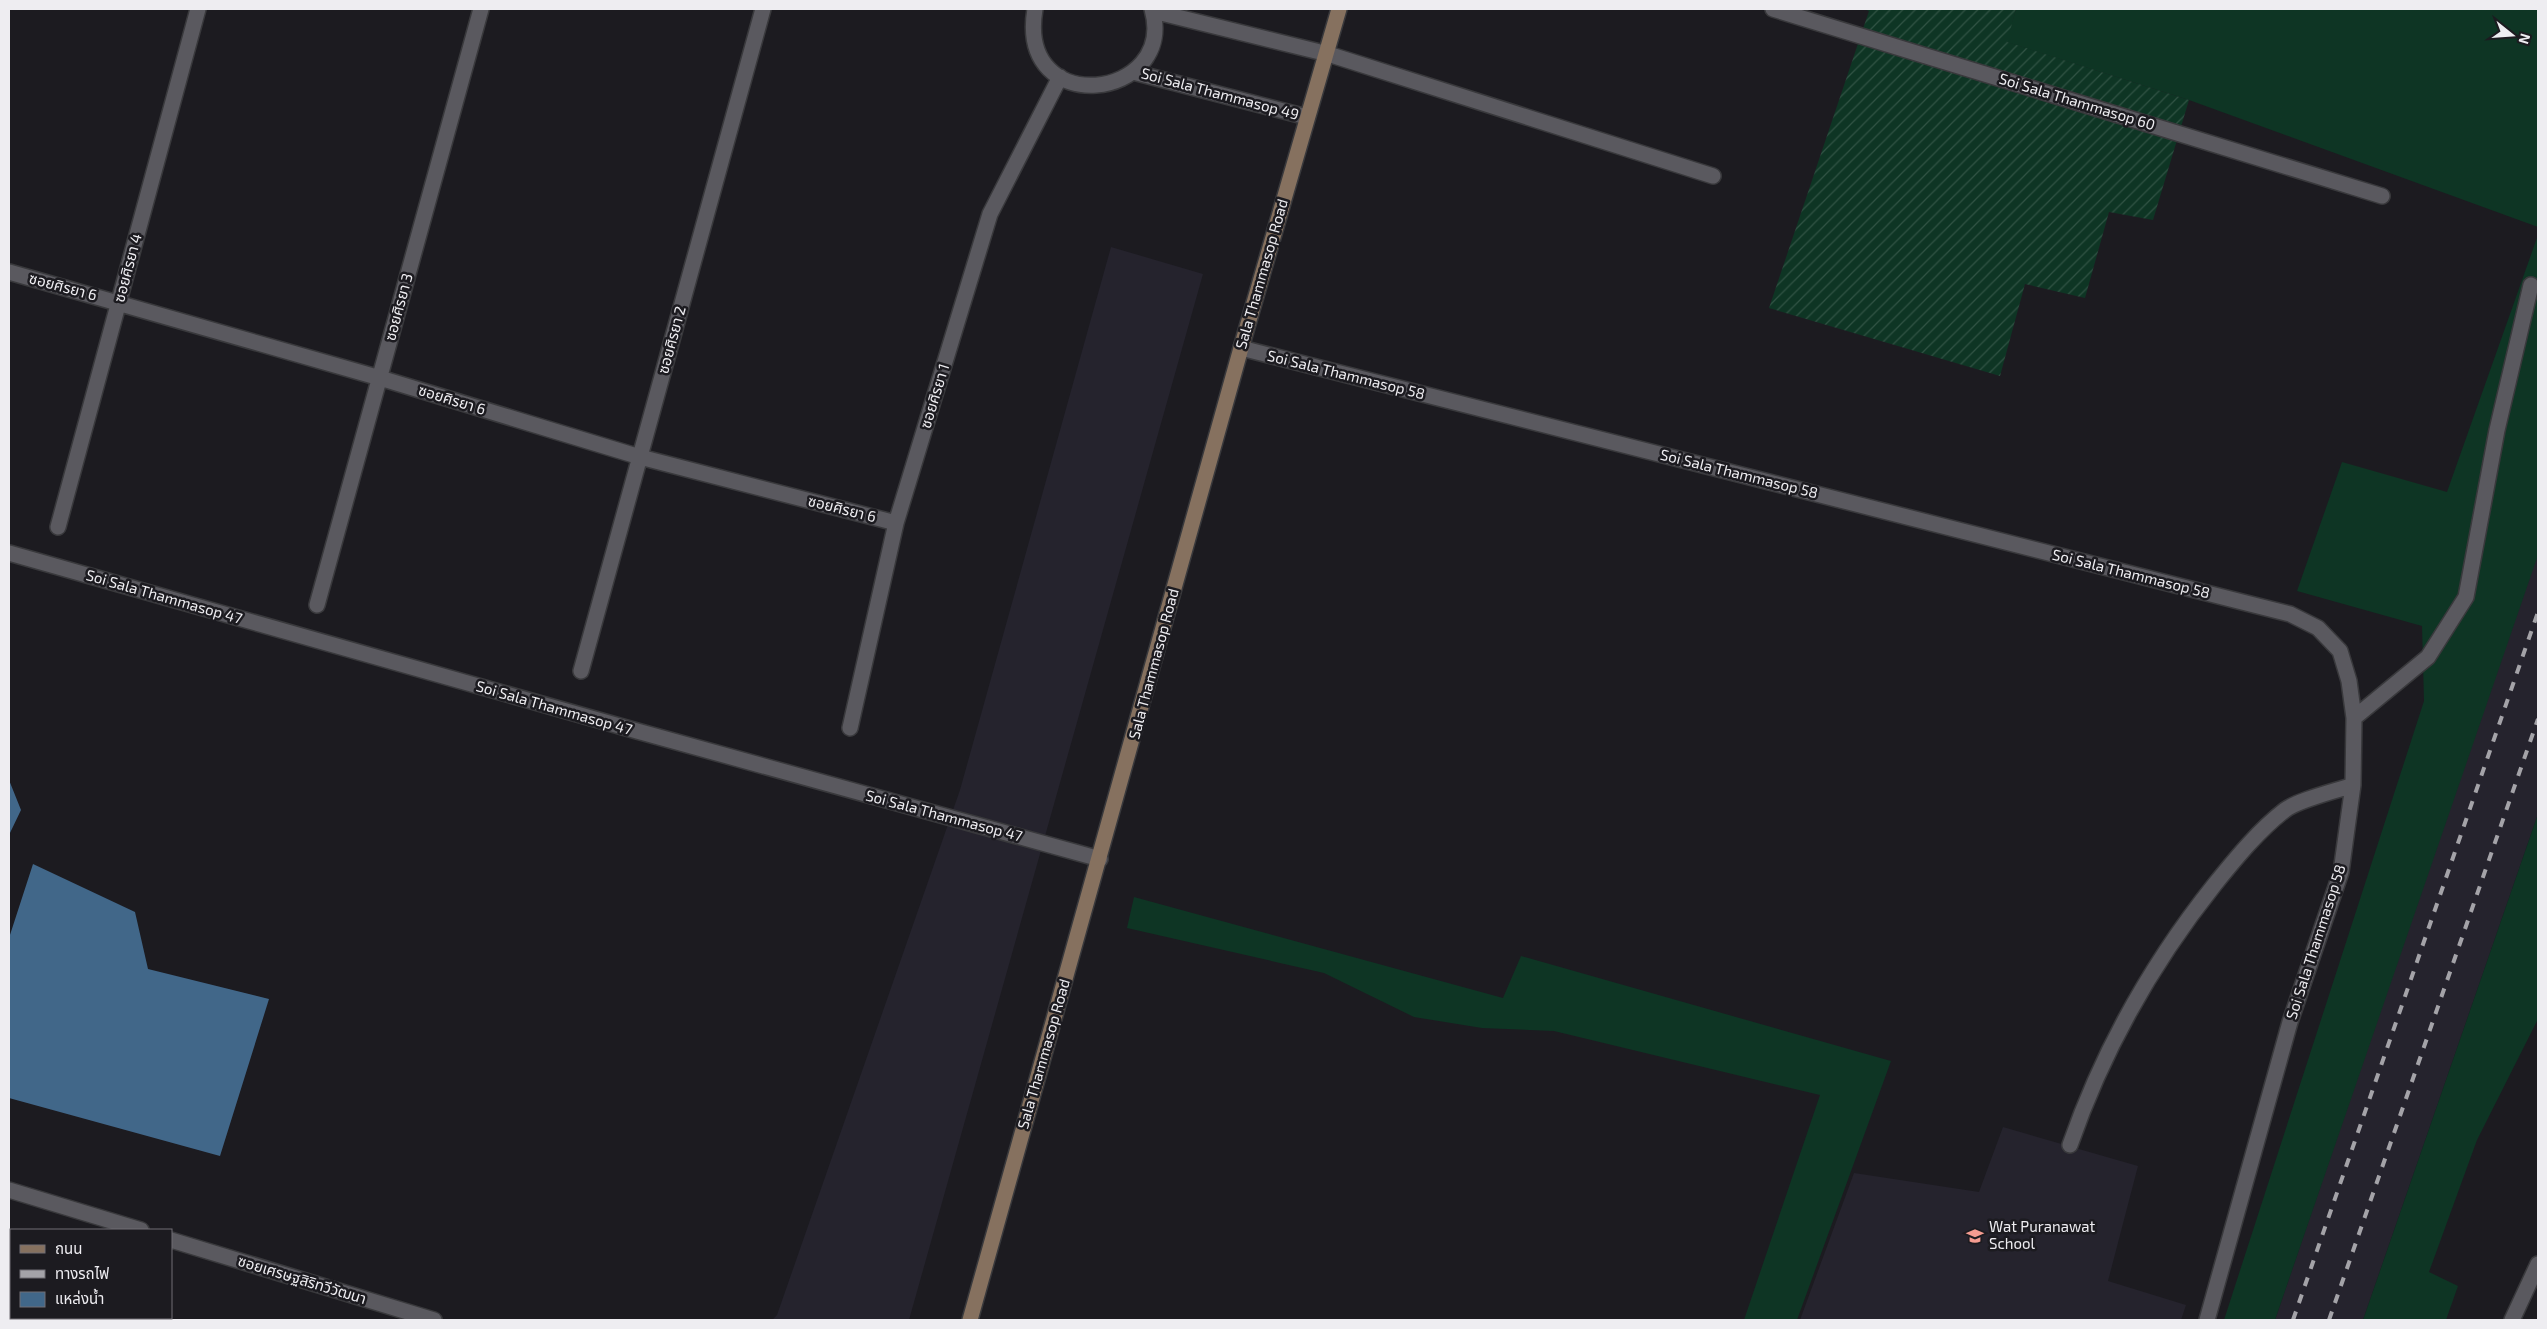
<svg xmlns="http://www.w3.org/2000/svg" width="2547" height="1329" font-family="'Exo 2','Noto Sans Thai',sans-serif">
	<defs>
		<pattern id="garden-furrows" width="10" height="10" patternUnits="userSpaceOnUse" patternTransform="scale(1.25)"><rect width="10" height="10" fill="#0e3524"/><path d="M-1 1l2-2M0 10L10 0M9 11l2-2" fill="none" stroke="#315344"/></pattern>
	</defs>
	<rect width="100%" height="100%" fill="#1c1b20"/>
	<path fill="#25232d" d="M 1111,247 L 1203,274 L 909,1320 L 772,1320 L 777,1315 L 960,790 Z
		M 2538,547 L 2538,814 L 2363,1320 L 2275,1320 Z
		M 2003,1127 L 2138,1166 L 2108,1281 L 2186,1305 L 2181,1320 L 1800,1320 L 1854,1173 L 1979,1192 Z"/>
	<path fill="#0e3524" d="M 2016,9 L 2538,9 L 2538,227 L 2189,100 L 2006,42 Z
		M 2538,235 L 2538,555 L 2275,1320 L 2224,1320 L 2424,701 L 2422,626 L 2297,591 L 2342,462 L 2447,492 Z
		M 2538,814 L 2538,1019 L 2477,1140 L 2429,1272 L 2458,1286 L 2446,1320 L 2363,1320 Z
		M 1134,897 L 1503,998 L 1521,956 L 1891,1061 L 1797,1320 L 1744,1320 L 1820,1095 L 1554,1031 L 1482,1028 L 1414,1017 L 1324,973 L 1127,928 Z"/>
	<path fill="url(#garden-furrows)" d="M 1864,9 L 2016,9 L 2007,42 L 2189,100 L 2153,220 L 2109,212 L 2085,298 L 2025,284 L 2000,376 L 1769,308 L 1869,11 Z"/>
	<path fill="#416789" d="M 9,780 L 21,810 L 9,835 Z
		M 33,864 L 135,912 L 148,969 L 269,999 L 220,1156 L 9,1098 L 9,938 Z"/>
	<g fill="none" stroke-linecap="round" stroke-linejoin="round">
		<g stroke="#39393c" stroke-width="18">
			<path id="lane" d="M 1328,54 L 1713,176"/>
		</g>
		<g stroke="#39393c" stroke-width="18">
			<path id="street" d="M 1035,9 C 1016,121 1178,100 1152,9
				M 1773,9 L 2382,196
				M 1153,11 L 1328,54
				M 1133,72 L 1307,117
				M 9,272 L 380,378 L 640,457 L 896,523
				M 1241,348 L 2258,606 L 2290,614 L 2318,628 L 2340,651 L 2349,681 L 2354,718 L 2353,785 L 2341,872 L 2290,1022 L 2207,1320
				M 58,527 L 198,9
				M 9,553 L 637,731 L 1100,859
				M 317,605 L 481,9
				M 581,671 L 763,9
				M 2354,718 L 2428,657 L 2466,597 L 2497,430 L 2531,285
				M 850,728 L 896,523 L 990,214 L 1060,77
				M 2070,1145 C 2103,1050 2152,963 2215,884 C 2236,858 2259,830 2285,810 C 2298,800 2336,791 2353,785
				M 9,1190 L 141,1230
				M 171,1240 L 434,1320
				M 2512,1320 L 2538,1264"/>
		</g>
		<g stroke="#39393c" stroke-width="18">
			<path id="secondary" d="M 970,1320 L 1241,348 L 1339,9"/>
		</g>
		<use href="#lane" stroke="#5a595f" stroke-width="15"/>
		<use href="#street" stroke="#5a595f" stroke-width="15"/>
		<use href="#secondary" stroke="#86715f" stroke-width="15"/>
		<path stroke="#a4a3a8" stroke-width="4" stroke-dasharray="9 9" stroke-linecap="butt" d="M 2293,1320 L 2538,612
			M 2329,1320 L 2538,719"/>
	</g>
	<defs>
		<g id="school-bare" transform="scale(1.35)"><path d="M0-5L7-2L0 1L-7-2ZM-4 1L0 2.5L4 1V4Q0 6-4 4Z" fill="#f59c91" stroke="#1c1b20" stroke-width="2.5" paint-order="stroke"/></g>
	</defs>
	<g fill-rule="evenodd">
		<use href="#school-bare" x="1975" y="1236"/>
	</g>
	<g text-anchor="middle" stroke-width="5" stroke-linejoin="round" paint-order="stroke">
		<g font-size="15" fill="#eeedf1" stroke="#1c1b20">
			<text transform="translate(1220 94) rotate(15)" y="5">Soi Sala Thammasop 49</text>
			<text transform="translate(2077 102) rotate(17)" y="5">Soi Sala Thammasop 60</text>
			<text transform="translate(128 268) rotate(-75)" y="5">ซอยศิรยา 4</text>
			<text transform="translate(1262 274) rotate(-74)" y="5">Sala Thammasop Road</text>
			<text transform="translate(63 287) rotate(15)" y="5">ซอยศิรยา 6</text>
			<text transform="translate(399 307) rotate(-75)" y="5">ซอยศิรยา 3</text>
			<text transform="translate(672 340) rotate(-75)" y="5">ซอยศิรยา 2</text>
			<text transform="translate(1346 375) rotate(14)" y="5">Soi Sala Thammasop 58</text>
			<text transform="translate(935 396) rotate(-73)" y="5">ซอยศิรยา 1</text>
			<text transform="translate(452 400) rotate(17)" y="5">ซอยศิรยา 6</text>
			<text transform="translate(1739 474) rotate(14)" y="5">Soi Sala Thammasop 58</text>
			<text transform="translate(842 509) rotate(14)" y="5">ซอยศิรยา 6</text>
			<text transform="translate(2131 574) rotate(14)" y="5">Soi Sala Thammasop 58</text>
			<text transform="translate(164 597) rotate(16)" y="5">Soi Sala Thammasop 47</text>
			<text transform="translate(1154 664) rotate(-75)" y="5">Sala Thammasop Road</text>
			<text transform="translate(554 708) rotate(16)" y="5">Soi Sala Thammasop 47</text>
			<text transform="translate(944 816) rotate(15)" y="5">Soi Sala Thammasop 47</text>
			<text transform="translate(2316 942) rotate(-72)" y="5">Soi Sala Thammasop 58</text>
			<text transform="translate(1044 1054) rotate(-74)" y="5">Sala Thammasop Road</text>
			<text transform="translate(302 1280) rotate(17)" y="5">ซอยเศรษฐสิริทวีวัฒนา</text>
		</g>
		<g font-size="15" fill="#eeedf1" stroke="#1c1b20" text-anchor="start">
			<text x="1989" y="1232">Wat Puranawat<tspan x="1989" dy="17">School</tspan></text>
		</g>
	</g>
	<rect width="2547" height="1329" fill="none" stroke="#eeedf1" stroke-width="20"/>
	<rect x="10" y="1229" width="162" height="90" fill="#1c1b20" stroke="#706f74"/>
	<rect x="20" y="1245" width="25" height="8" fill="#86715f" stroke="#706f74"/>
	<text x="55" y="1254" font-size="15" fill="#eeedf1">ถนน</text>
	<rect x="20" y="1270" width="25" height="8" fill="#a4a3a8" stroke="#706f74"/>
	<text x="55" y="1279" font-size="15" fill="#eeedf1">ทางรถไฟ</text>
	<rect x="20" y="1292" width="25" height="15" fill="#416789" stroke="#706f74"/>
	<text x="55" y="1304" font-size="15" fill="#eeedf1">แหล่งน้ำ</text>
	<g transform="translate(2512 35) rotate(107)" stroke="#1c1b20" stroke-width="4" paint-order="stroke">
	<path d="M0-4L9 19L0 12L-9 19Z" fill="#eeedf1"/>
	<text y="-8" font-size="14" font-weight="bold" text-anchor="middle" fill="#eeedf1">N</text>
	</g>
</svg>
